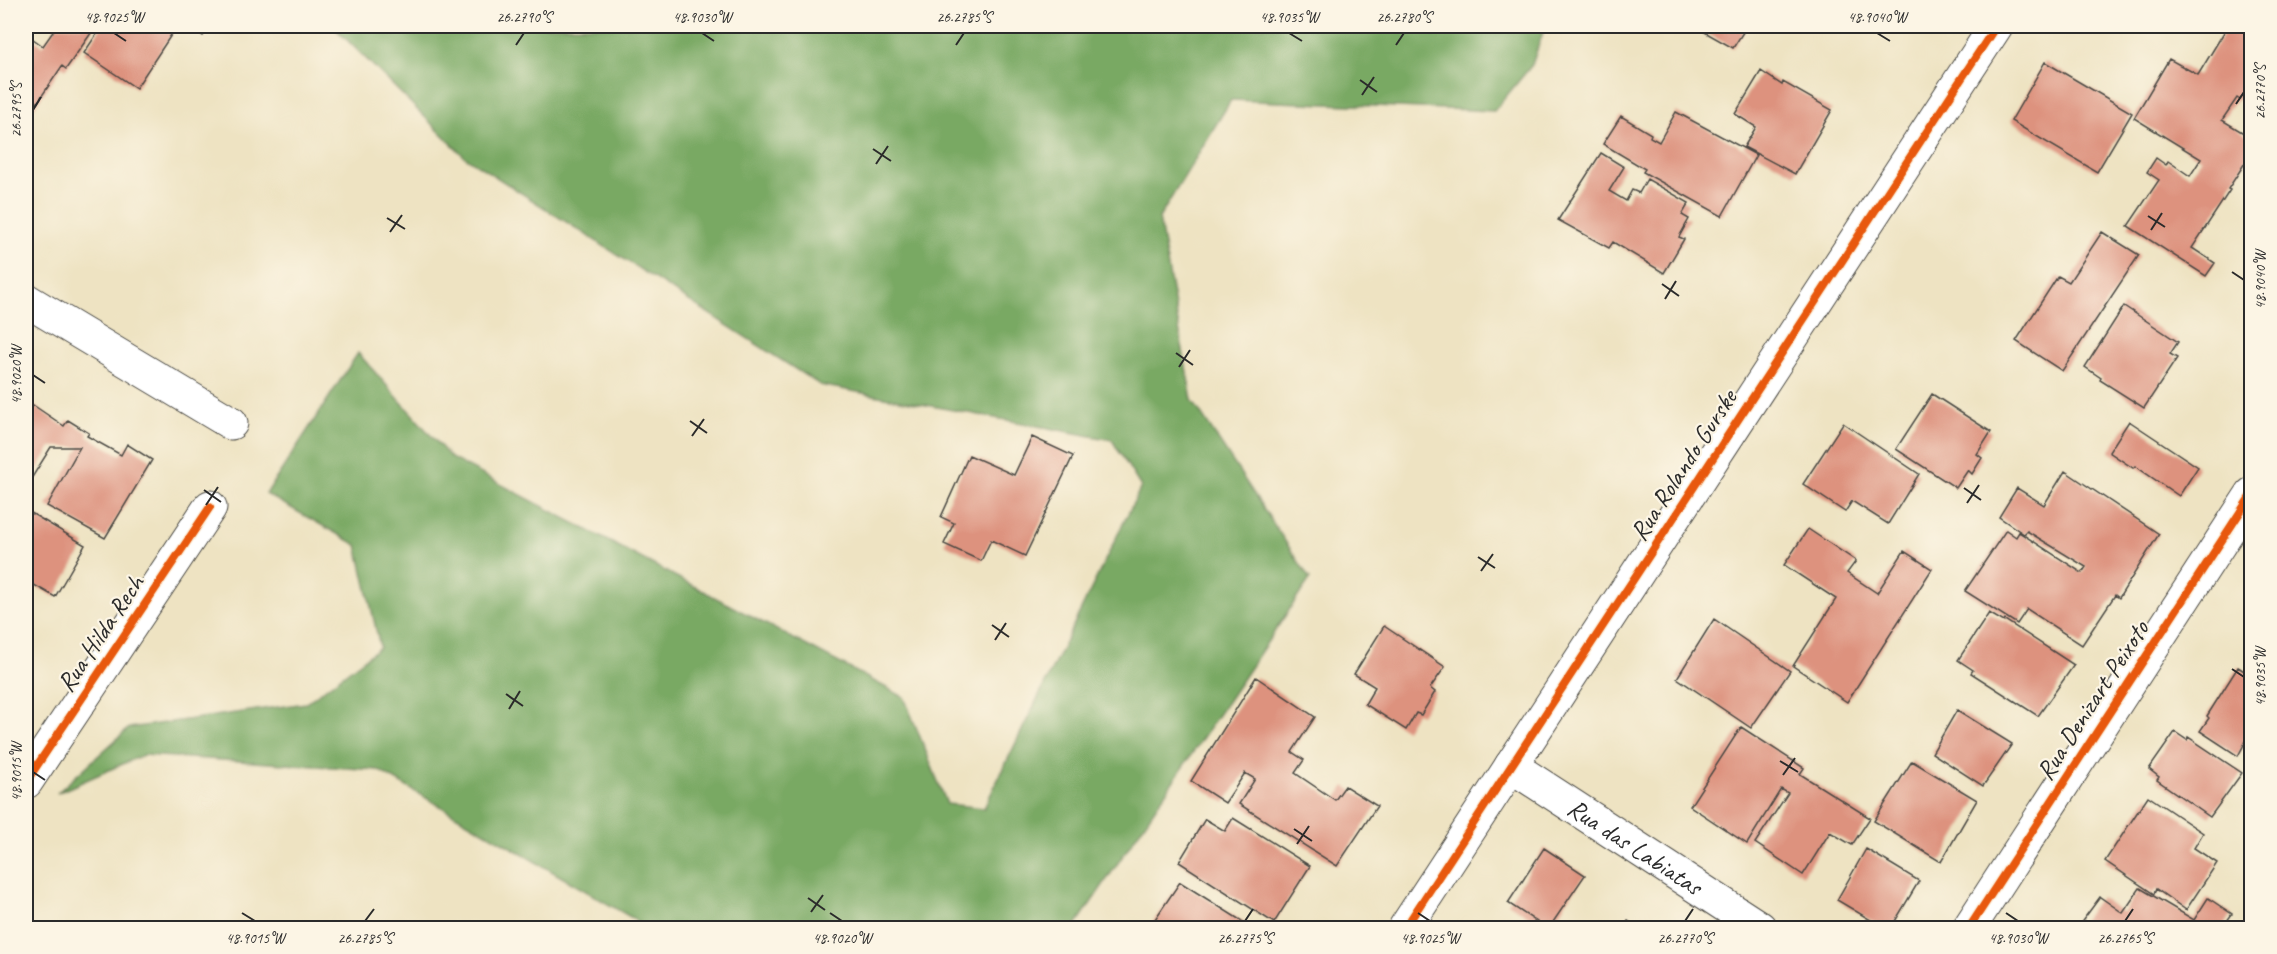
<svg xmlns="http://www.w3.org/2000/svg" width="2277" height="954" font-family="Caveat,sans-serif">
	<rect width="100%" height="100%" fill="#fcf5e5"/>
	<filter id="ink" filterUnits="userSpaceOnUse"><feTurbulence type="fractalNoise" baseFrequency=".0167" numOctaves="2"/><feDisplacementMap in="SourceGraphic" scale="12" xChannelSelector="R" yChannelSelector="G"/><feConvolveMatrix kernelMatrix="1 2 1 2 8 2 1 2 1" color-interpolation-filters="sRGB"/></filter>
	<filter id="wash" filterUnits="userSpaceOnUse"><feTurbulence type="fractalNoise" baseFrequency=".008" numOctaves="4" result="noise"/><feDisplacementMap in="SourceGraphic" scale="24" xChannelSelector="R" yChannelSelector="G"/><feGaussianBlur stdDeviation="1.35" result="paint"/><feColorMatrix in="noise" values="0 0 0 0 0 0 0 0 0 0 0 0 0 0 0 0 0 1.4 0 .05"/><feComposite in="paint" operator="in"/></filter>
	<g filter="url(#wash)">
		<rect width="100%" height="100%" fill="#eee3c2"/>
		<path fill="#79a963" stroke="#526a47" stroke-width="1.5" d="M 333,26 L 1545,26 L 1532,65 L 1494,111 L 1231,100 L 1159,218 L 1192,400 L 1310,579 L 1074,928 L 641,928 L 634,919 L 378,770 L 143,755 L 57,793 L 129,728 L 306,703 L 380,647 L 357,545 L 266,494 L 358,353 L 451,458 L 904,697 L 947,804 L 984,808 L 1141,487 L 1112,440 L 820,385 L 465,157 Z"/>
		<g id="blocks">
			<path fill="#dd927e" d="M 57,26 L 96,26 L 66,69 L 62,66 L 31,112 L 26,108 L 26,34 L 43,46 Z
				M 102,26 L 177,26 L 136,88 L 84,53 Z
				M 189,26 L 210,26 L 203,36 Z
				M 1694,26 L 1747,26 L 1733,48 Z
				M 2219,26 L 2252,26 L 2252,83 L 2240,100 L 2237,98 L 2222,120 L 2252,138 L 2252,152 L 2228,189 L 2230,190 L 2192,248 L 2215,263 L 2206,276 L 2128,226 L 2159,180 L 2147,172 L 2156,158 L 2166,165 L 2168,161 L 2190,176 L 2201,159 L 2134,118 L 2169,59 L 2198,75 L 2226,29 Z
				M 2045,62 L 2132,113 L 2097,172 L 2011,121 Z
				M 1761,71 L 1782,85 L 1783,82 L 1832,110 L 1795,174 L 1744,147 L 1756,127 L 1735,114 Z
				M 1676,112 L 1756,155 L 1722,216 L 1643,172 L 1645,169 L 1603,144 L 1621,116 L 1651,134 L 1650,137 L 1659,142 Z
				M 1601,153 L 1624,167 L 1609,191 L 1626,201 L 1632,190 L 1639,193 L 1647,179 L 1689,203 L 1682,215 L 1689,219 L 1679,237 L 1684,239 L 1664,273 L 1613,242 L 1609,248 L 1558,220 Z
				M 2102,232 L 2139,255 L 2062,371 L 2016,341 L 2058,276 L 2069,282 Z
				M 2124,306 L 2178,342 L 2170,354 L 2177,358 L 2144,408 L 2100,380 L 2101,378 L 2085,367 Z
				M 1932,394 L 1991,432 L 1977,454 L 1982,458 L 1972,474 L 1968,470 L 1956,488 L 1896,449 Z
				M 33,405 L 64,426 L 68,420 L 89,433 L 87,436 L 121,455 L 127,444 L 152,460 L 105,538 L 47,506 L 80,447 L 51,447 L 26,487 L 26,417 Z
				M 2129,421 L 2198,467 L 2179,496 L 2135,466 L 2133,468 L 2109,452 Z
				M 1843,423 L 1919,474 L 1888,524 L 1852,501 L 1845,512 L 1803,484 Z
				M 1032,437 L 1073,456 L 1025,556 L 991,540 L 981,561 L 944,544 L 954,523 L 941,517 L 969,455 L 1014,475 Z
				M 2065,471 L 2159,534 L 2119,598 L 2115,595 L 2082,645 L 2027,609 L 2017,624 L 1965,591 L 2006,530 L 2016,537 L 2019,532 L 2082,573 L 2086,567 L 2027,531 L 2024,534 L 1999,517 L 2017,488 L 2044,505 Z
				M 26,510 L 85,545 L 55,597 L 29,582 L 26,587 Z
				M 1808,529 L 1856,561 L 1847,573 L 1877,593 L 1904,551 L 1932,569 L 1847,702 L 1793,666 L 1836,599 L 1784,565 Z
				M 1989,613 L 2004,622 L 2005,620 L 2074,665 L 2038,716 L 1971,673 L 1973,670 L 1958,660 Z
				M 1714,619 L 1790,671 L 1751,728 L 1677,678 Z
				M 1384,626 L 1445,667 L 1430,688 L 1435,692 L 1421,715 L 1416,713 L 1406,730 L 1365,704 L 1375,687 L 1354,674 Z
				M 2238,667 L 2252,676 L 2252,740 L 2250,743 L 2246,741 L 2238,756 L 2200,731 L 2209,718 L 2207,716 Z
				M 1256,677 L 1315,717 L 1292,752 L 1304,760 L 1295,773 L 1335,800 L 1345,786 L 1377,806 L 1337,866 L 1239,804 L 1255,779 L 1245,773 L 1225,803 L 1191,781 Z
				M 1957,710 L 2012,744 L 1983,786 L 1932,753 Z
				M 1741,727 L 1804,768 L 1800,774 L 1870,818 L 1852,845 L 1830,832 L 1803,875 L 1755,843 L 1788,793 L 1781,789 L 1747,844 L 1690,806 Z
				M 2175,732 L 2187,740 L 2188,737 L 2242,773 L 2210,817 L 2157,780 L 2159,777 L 2149,769 Z
				M 1912,761 L 1977,800 L 1941,862 L 1874,821 Z
				M 2148,796 L 2203,833 L 2194,848 L 2217,863 L 2186,910 L 2156,889 L 2154,894 L 2105,861 Z
				M 1233,818 L 1310,866 L 1274,923 L 1179,862 L 1205,819 L 1225,831 Z
				M 1544,848 L 1585,875 L 1549,928 L 1546,928 L 1508,903 Z
				M 1866,849 L 1919,881 L 1891,928 L 1884,928 L 1837,900 Z
				M 1180,882 L 1253,928 L 1149,928 Z
				M 2140,888 L 2194,920 L 2208,898 L 2232,914 L 2222,928 L 2077,928 L 2100,897 L 2123,913 Z
				M 1628,921 L 1639,928 L 1623,928 Z"/>
		</g>
	</g>
	<g filter="url(#ink)">
		<use href="#blocks" fill-opacity="0" stroke="#484742" stroke-width="1.5"/>
		<g fill="none" stroke-linecap="round" stroke-linejoin="round">
			<g stroke="#484742" stroke-width="35">
				<g id="street">
					<path d="M 26,300 L 231,423"/>
					<path id="s1" d="M 1511,766 L 1760,928"/>
					<path d="M 26,782 L 210,507"/>
					<path d="M 1969,928 L 2252,494"/>
				</g>
			</g>
			<g stroke="#484742" stroke-width="35">
				<path id="secondary" d="M 1405,928 L 1996,26"/>
			</g>
			<use href="#street" stroke="#fff" stroke-width="33"/>
			<use href="#secondary" stroke="#fff" stroke-width="33"/>
			<g stroke="#fcf5e5" stroke-width="11">
				<path id="cycleway" d="M 26,782 L 210,507
					M 1405,928 L 1996,26
					M 1969,928 L 2252,494"/>
			</g>
			<use href="#cycleway" stroke="#e8590c" stroke-width="8"/>
		</g>
	</g>
	<path fill="none" stroke="#2b2b2b" stroke-width="2" d="M 114,33 L 126,41M 702,33 L 714,41M 1289,33 L 1302,41M 1877,33 L 1890,41M 516,45 L 524,33M 956,45 L 964,33M 1396,45 L 1404,33M 1360,80 L 1377,92M 1362,95 L 1374,77M 2236,104 L 2244,92M 33,110 L 41,97M 873,149 L 891,161M 876,164 L 888,146M 2148,216 L 2165,227M 387,218 L 405,229M 2151,230 L 2162,213M 390,232 L 402,215M 2232,272 L 2244,280M 1662,284 L 1679,296M 1665,299 L 1676,281M 1176,353 L 1193,365M 1179,367 L 1190,350M 33,375 L 45,383M 690,421 L 707,433M 692,436 L 704,419M 1964,488 L 1981,500M 204,490 L 221,502M 1967,503 L 1979,485M 206,505 L 218,487M 1478,557 L 1495,568M 1481,571 L 1493,554M 992,625 L 1009,637M 995,640 L 1006,623M 2232,669 L 2244,677M 506,694 L 523,706M 509,709 L 520,691M 1780,761 L 1798,772M 33,772 L 45,780M 1783,775 L 1795,758M 1294,829 L 1312,841M 1297,844 L 1309,826M 808,898 L 825,910M 811,912 L 823,895M 242,913 L 255,921M 830,913 L 842,921M 1418,913 L 1430,921M 2006,913 L 2018,921M 365,921 L 374,909M 1245,921 L 1253,909M 1685,921 L 1693,909M 2125,921 L 2133,909"/>
	<g text-anchor="middle" stroke-width="4.5" stroke-linejoin="round" paint-order="stroke">
		<g font-size="26" fill="#2b2b2b" stroke="#fcf5e5">
			<text transform="translate(1683 465) rotate(-57)" y="9">Rua Rolando Gurske</text>
			<text transform="translate(100 633) rotate(-56)" y="9">Rua Hilda Rech</text>
			<text transform="translate(2092 700) rotate(-57)" y="9">Rua Denizart Peixoto</text>
			<text dy="9" stroke="none"><textPath href="#s1" startOffset="148">Rua das Labiatas</textPath></text>
		</g>
	</g>
	<rect width="2277" height="954" fill="none" stroke="#fcf5e5" stroke-width="66"/>
	<rect x="33" y="33" width="2211" height="888" fill="none" stroke="#2b2b2b" stroke-width="2"/>
	<g font-size="15" text-anchor="middle" fill="#2b2b2b">
		<text x="114" y="22">48.9025°W</text>
		<text x="524" y="22">26.2790°S</text>
		<text x="702" y="22">48.9030°W</text>
		<text x="964" y="22">26.2785°S</text>
		<text x="1289" y="22">48.9035°W</text>
		<text x="1404" y="22">26.2780°S</text>
		<text x="1877" y="22">48.9040°W</text>
		<text transform="translate(2260 92) rotate(-90)" y="5">26.2770°S</text>
		<text transform="translate(16 110) rotate(-90)" y="5">26.2795°S</text>
		<text transform="translate(2260 280) rotate(-90)" y="5">48.9040°W</text>
		<text transform="translate(16 375) rotate(-90)" y="5">48.9020°W</text>
		<text transform="translate(2260 677) rotate(-90)" y="5">48.9035°W</text>
		<text transform="translate(16 772) rotate(-90)" y="5">48.9015°W</text>
		<text x="255" y="943">48.9015°W</text>
		<text x="365" y="943">26.2785°S</text>
		<text x="842" y="943">48.9020°W</text>
		<text x="1245" y="943">26.2775°S</text>
		<text x="1430" y="943">48.9025°W</text>
		<text x="1685" y="943">26.2770°S</text>
		<text x="2018" y="943">48.9030°W</text>
		<text x="2125" y="943">26.2765°S</text>
	</g>
</svg>
